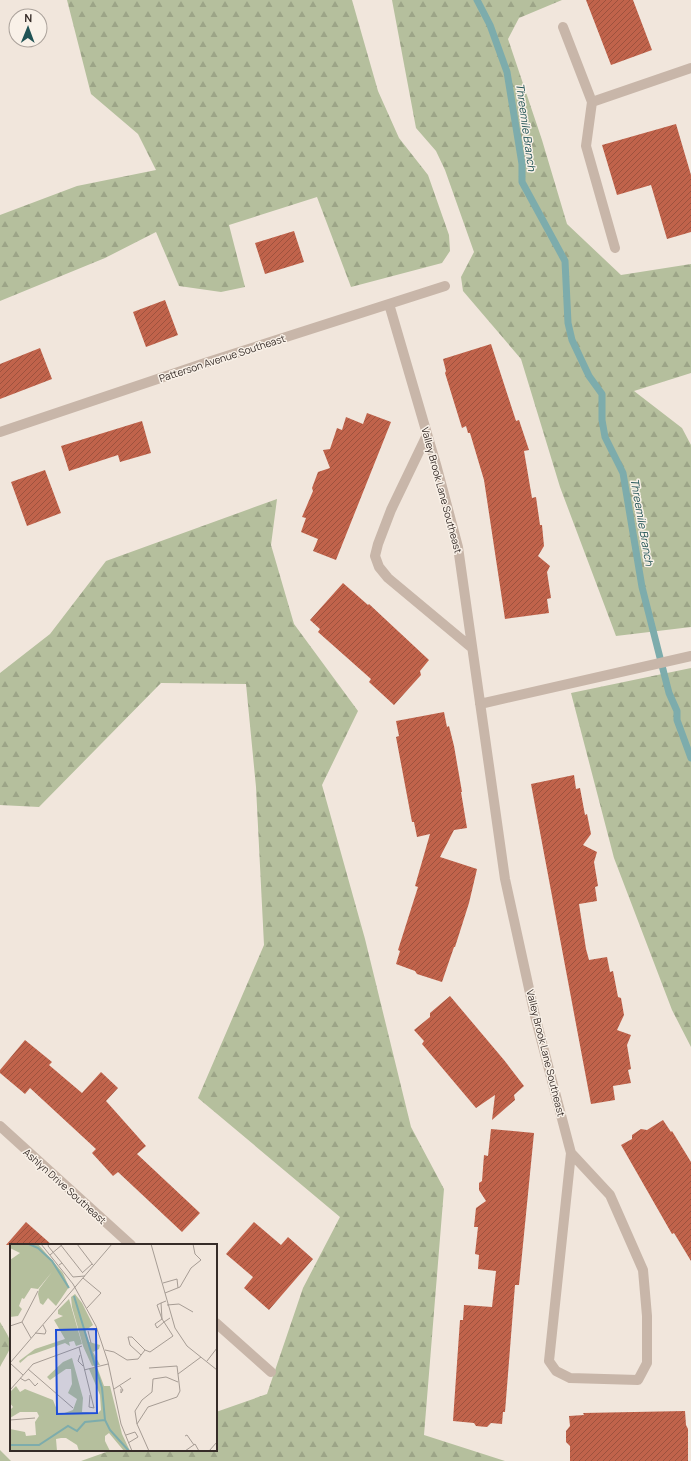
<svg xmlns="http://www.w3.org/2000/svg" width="691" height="1461" font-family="Manrope,sans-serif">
	<defs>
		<pattern id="forest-firs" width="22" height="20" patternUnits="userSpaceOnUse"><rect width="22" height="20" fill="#b5bf9d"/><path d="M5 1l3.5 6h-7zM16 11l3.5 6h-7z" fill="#9ca487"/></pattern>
		<pattern id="building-hatch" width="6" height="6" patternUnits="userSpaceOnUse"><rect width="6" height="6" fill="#c0634b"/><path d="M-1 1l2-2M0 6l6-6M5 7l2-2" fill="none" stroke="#9d523e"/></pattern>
	</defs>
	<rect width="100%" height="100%" fill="#f1e6dc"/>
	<path fill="url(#forest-firs)" d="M 67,0 L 352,0 L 378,91 L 399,138 L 428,175 L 449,235 L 450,251 L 442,263 L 351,287 L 317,197 L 229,225 L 245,287 L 221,292 L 179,286 L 156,232 L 105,258 L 0,301 L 0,215 L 77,186 L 156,170 L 138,134 L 91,94 Z
		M 392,0 L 562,0 L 519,18 L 508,39 L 542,140 L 567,224 L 621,275 L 691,264 L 691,373 L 634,391 L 682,428 L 691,445 L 691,627 L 616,636 L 560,487 L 521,359 L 463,291 L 461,277 L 474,252 L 445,170 L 436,151 L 416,128 Z
		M 277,499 L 271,545 L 294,624 L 358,711 L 322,785 L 365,939 L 411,1127 L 444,1189 L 424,1435 L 505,1461 L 81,1461 L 112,1450 L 216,1450 L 216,1412 L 267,1394 L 303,1288 L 340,1217 L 198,1098 L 264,945 L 256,787 L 246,684 L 161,683 L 39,807 L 0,805 L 0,673 L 50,634 L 106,561 Z
		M 691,668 L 691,1047 L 672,1010 L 614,858 L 571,693 Z
		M 0,1322 C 15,1347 13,1343 0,1367 Z
		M 0,1450 L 11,1461 L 0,1461 Z"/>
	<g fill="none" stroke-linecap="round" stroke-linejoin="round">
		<path stroke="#7dacac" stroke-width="7" d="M 477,0 L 490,25 L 507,72 L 522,164 L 522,182 L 565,261 L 568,323 L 572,340 L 589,376 L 602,394 L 602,420 L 605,437 L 623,473 L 642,587 L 669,693 L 677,711 L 677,720 L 691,758"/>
	</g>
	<path fill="url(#building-hatch)" d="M 586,0 L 633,0 L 652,50 L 611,65 Z
		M 676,124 L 691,175 L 691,232 L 667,239 L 651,185 L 617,195 L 602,145 Z
		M 294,231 L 304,262 L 265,274 L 255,243 Z
		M 165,300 L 178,335 L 146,347 L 133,312 Z
		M 491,344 L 516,421 L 519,420 L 529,450 L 524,451 L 532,498 L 536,497 L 540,525 L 542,525 L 544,546 L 538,556 L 550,566 L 547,572 L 551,598 L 547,599 L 549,613 L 505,619 L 484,480 L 470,433 L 468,433 L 466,426 L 462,428 L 445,373 L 446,371 L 443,359 Z
		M 40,348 L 52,379 L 0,399 L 0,364 Z
		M 367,413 L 391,422 L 336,560 L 313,551 L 318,539 L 301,532 L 306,518 L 302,517 L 313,491 L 312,488 L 318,472 L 330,468 L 323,450 L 330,449 L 337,428 L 342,430 L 346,417 L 363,424 Z
		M 142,421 L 151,453 L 120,462 L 118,455 L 69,471 L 61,446 Z
		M 45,470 L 61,513 L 27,526 L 11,482 Z
		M 343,583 L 368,605 L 369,604 L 429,660 L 420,671 L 421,675 L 394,705 L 369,682 L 371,679 L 318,632 L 320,629 L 310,620 Z
		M 444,712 L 447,727 L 449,726 L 454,746 L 462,792 L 461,792 L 467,828 L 454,830 L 440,857 L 477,869 L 469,903 L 455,947 L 454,947 L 442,982 L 417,974 L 415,971 L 396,964 L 400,951 L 398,950 L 418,887 L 415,886 L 430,834 L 417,837 L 414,822 L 412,822 L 396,737 L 399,736 L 396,721 Z
		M 574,775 L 576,789 L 580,788 L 585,815 L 587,814 L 591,834 L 583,845 L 597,852 L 594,862 L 598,886 L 595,887 L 597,901 L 579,904 L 586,949 L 589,960 L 607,957 L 610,972 L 613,971 L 618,997 L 621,998 L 624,1015 L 617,1030 L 631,1035 L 627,1045 L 631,1069 L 628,1070 L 631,1083 L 613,1086 L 615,1100 L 591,1104 L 531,784 Z
		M 450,996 L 504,1060 L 524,1086 L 514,1095 L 515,1100 L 492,1120 L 495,1095 L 476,1108 L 422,1044 L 424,1041 L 414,1030 L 430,1017 L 430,1013 Z
		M 25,1040 L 52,1062 L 49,1065 L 82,1093 L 101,1072 L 118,1088 L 106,1101 L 146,1146 L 137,1154 L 200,1213 L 182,1232 L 118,1172 L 113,1176 L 92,1153 L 96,1149 L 30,1088 L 25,1094 L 0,1073 L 0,1070 Z
		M 663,1120 L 671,1132 L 672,1131 L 691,1162 L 691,1261 L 674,1233 L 672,1234 L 621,1145 L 632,1139 L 632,1135 L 641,1129 L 647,1130 Z
		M 491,1129 L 534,1133 L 519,1285 L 515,1285 L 505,1412 L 503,1412 L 502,1424 L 491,1423 L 487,1427 L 476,1426 L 474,1423 L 453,1421 L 454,1406 L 460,1320 L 463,1320 L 464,1305 L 492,1307 L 496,1271 L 478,1269 L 479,1255 L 475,1254 L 478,1227 L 474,1227 L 476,1208 L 486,1201 L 479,1190 L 479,1183 L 482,1181 L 484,1155 L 488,1156 Z
		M 26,1222 L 52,1245 L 6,1245 Z
		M 254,1222 L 281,1245 L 288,1237 L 313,1259 L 269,1310 L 244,1288 L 253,1277 L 226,1254 Z
		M 685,1411 L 686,1425 L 688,1429 L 688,1461 L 570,1461 L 570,1446 L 566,1442 L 566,1431 L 570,1426 L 569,1416 L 584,1415 L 583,1413 Z"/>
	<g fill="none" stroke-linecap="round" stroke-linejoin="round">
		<path stroke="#c8b6a9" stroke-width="10" d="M 563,27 L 592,102 L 586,146 L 615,248
			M 592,102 L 691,68"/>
		<path stroke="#c8b6a9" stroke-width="10" d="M 389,304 L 437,468 L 458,547 L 505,879 L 535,1016 L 571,1153 L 610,1195 L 643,1270 L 647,1316 L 647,1363 L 638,1380 L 570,1378 L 556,1371 L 549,1361 L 571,1153
			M 0,432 L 205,363 L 445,286
			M 427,435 L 391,510 L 378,544 L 375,556 L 379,567 L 388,578 L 472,648
			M 480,704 L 691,656
			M 0,1126 L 131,1245
			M 216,1323 L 271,1372"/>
	</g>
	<g text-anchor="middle" stroke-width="3" stroke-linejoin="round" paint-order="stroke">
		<g font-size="10" fill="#362c28" stroke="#f9f1e8">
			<text transform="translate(222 358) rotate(-18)" y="4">Patterson Avenue Southeast</text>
			<text transform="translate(442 490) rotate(75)" y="4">Valley Brook Lane Southeast</text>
			<text transform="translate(546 1053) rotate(76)" y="4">Valley Brook Lane Southeast</text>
			<text transform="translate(65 1186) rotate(42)" y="4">Ashlyn Drive Southeast</text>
		</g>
		<g font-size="11" font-style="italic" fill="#205355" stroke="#f9f1e8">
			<text transform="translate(526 127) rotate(82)" y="4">Threemile Branch</text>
			<text transform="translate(642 522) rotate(80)" y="4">Threemile Branch</text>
		</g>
	</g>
	<g transform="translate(10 1244)">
		<rect width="207" height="207" fill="#f1e6dc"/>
		<path d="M 0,0 L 28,0 L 53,29 L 59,43 L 46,62 L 38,54 L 33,61 L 30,59 L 28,50 L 29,45 L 42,28 L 28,45 L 21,44 L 14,55 L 12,54 L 9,62 L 12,65 L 8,72 L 0,73 L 0,16 L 10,9 L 0,4 ZM 65,50 L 72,59 L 83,81 L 75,87 L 79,98 L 90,101 L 89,105 L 83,108 L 90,121 L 82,122 L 73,102 L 62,63 L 61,53 ZM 59,55 L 72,100 L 66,102 L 64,97 L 59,98 L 60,102 L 55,99 L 18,112 L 10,119 L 9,117 L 25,105 L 55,95 L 44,76 L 53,72 L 48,70 L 48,66 ZM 62,114 L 73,154 L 72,168 L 87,170 L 91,166 L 90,151 L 79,125 L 87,123 L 94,142 L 100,142 L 112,190 L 120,207 L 114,207 L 99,189 L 95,192 L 95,197 L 100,207 L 69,207 L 67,201 L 56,194 L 51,194 L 46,195 L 47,207 L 0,207 L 0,185 L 15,188 L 16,192 L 26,191 L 25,178 L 29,172 L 27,168 L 10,168 L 0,174 L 0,166 L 3,163 L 0,159 L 0,148 L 6,142 L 10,148 L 15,145 L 43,156 L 49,171 L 63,166 L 67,155 L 58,149 L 62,140 L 61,125 L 56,125 L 40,136 L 37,133 L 53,118 Z" fill="#b5bf9d"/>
		<path fill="none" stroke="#7dacac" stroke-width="2" d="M 19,0 L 28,4 L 42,17 L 59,44M 64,52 L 92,144 L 95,176 L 100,186 L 119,207M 0,201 L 29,201 L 58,182 L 67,187 L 75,178 L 95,176"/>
		<path fill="none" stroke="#a69c94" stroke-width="1" d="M 31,0 L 63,40 L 86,82 L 98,118 L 111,180 L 122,207M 39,0 L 38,2 L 52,19 L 49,21M 50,0 L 72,28M 67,0 L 83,21M 141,0 L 165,84 L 177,102 L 207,126M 40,11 L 53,0M 52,19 L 63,33 L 75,32M 72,29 L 82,20M 73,34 L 91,49 L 77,64M 153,39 L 167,35 L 168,44M 155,49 L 170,43 L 181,24 L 191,16 L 185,10 L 183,0M 151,59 L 147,61 L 152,75 L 145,80 L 147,84 L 154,78 L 152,75 L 151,59 L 156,57M 157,61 L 169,60 L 183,68M 12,78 L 28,47M 12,78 L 21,94M 0,82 L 12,78M 78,87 L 81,99M 25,89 L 35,90 L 36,87 L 33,81M 69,103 L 84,164 L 79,163 L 80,151M 95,106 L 104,108 L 117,116 L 128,115 L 135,106 L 140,108 L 163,92 L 154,78 L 160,74M 70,111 L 68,117 L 73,122M 131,111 L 120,101 L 118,93 L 122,93 L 135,106M 197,117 L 207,104M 0,119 L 13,131M 0,119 L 102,0M 18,125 L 63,164M 74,126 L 98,120M 168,130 L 191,113M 10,134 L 15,137 L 19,135 L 25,142 L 28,139M 110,142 L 113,146 L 111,149 L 111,145M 104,145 L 121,134M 0,146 L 23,120 L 72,102M 0,176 L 25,174M 127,180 L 125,167 L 132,156 L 142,148 L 143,135 L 156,133 L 168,138M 116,191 L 125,188 L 128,193 L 118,199M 175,192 L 177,191 L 184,201M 139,207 L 127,180 L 138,163 L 167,153 L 170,147 L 167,122 L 139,124M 175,207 L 185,200 L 189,207M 199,207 L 207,198"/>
		<path fill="#1d4ed8" fill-opacity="0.15" stroke="#1d4ed8" stroke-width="2" d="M 86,85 L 87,169 L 47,170 L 46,86 Z"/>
		<rect width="207" height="207" fill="none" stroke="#362c28" stroke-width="2"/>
	</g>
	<g transform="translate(28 28) rotate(1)"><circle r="19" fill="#f9f1e8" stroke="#aba29b"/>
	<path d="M0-3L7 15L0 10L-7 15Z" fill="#205355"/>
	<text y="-6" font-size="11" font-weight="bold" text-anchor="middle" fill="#362c28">N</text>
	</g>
</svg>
